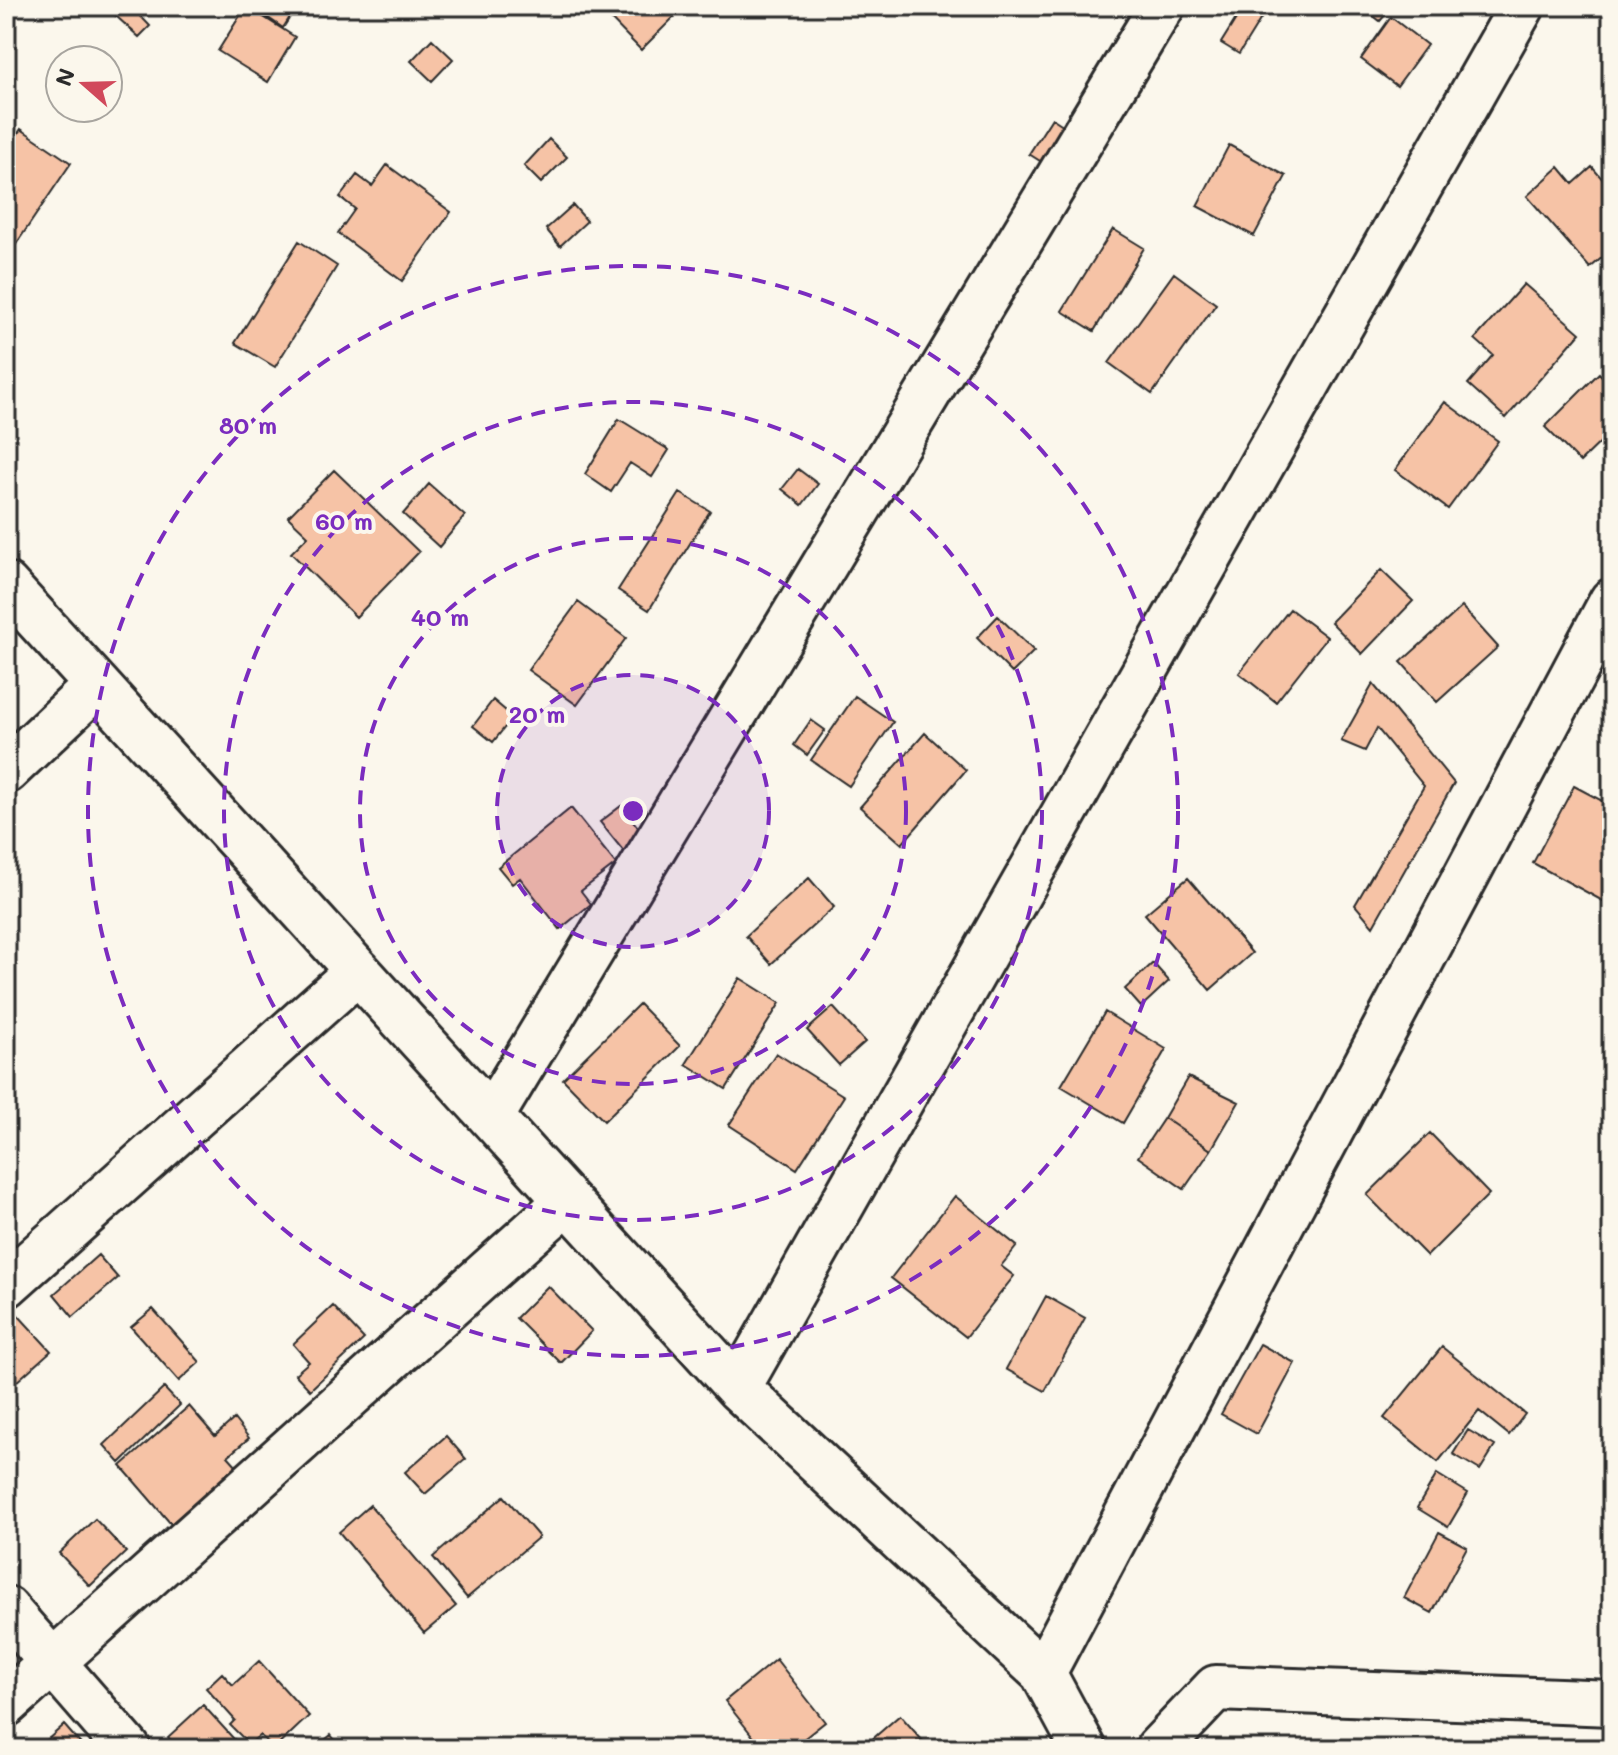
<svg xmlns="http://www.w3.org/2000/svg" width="1618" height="1755" font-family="Mali,sans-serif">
	<rect width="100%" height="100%" fill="#fbf7ec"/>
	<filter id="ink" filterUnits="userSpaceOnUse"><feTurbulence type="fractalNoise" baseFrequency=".0125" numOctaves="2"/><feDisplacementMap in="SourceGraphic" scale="16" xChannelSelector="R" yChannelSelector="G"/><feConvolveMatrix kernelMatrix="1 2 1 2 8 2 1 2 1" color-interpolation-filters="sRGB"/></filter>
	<g filter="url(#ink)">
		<path fill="#f6c3a6" stroke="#2b2b2b" stroke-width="2" d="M 105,6 L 131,6 L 150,26 L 139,37 Z
			M 246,6 L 295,37 L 268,82 L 218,51 Z
			M 251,6 L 297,6 L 283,28 Z
			M 598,6 L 667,6 L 676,15 L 641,50 Z
			M 1244,6 L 1257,6 L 1265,12 L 1239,54 L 1221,43 Z
			M 1361,6 L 1393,6 L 1380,21 Z
			M 1391,17 L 1427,45 L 1397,86 L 1361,59 Z
			M 432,39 L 453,59 L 432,81 L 411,61 Z
			M 1052,118 L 1078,135 L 1056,171 L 1029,154 Z
			M 21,129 L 71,163 L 6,259 L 6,151 Z
			M 549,139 L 567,157 L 541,183 L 524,166 Z
			M 1229,145 L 1286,176 L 1254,236 L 1197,206 Z
			M 387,165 L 451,212 L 402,281 L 338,233 L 355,209 L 340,197 L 357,175 L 372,186 Z
			M 1559,167 L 1573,184 L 1592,167 L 1612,190 L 1612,249 L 1590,268 L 1527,196 Z
			M 573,205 L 587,221 L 560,246 L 546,229 Z
			M 1113,229 L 1144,248 L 1094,331 L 1062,311 Z
			M 299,241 L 337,266 L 275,367 L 235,343 Z
			M 1174,273 L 1216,304 L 1152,394 L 1109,363 Z
			M 1524,284 L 1580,333 L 1506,418 L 1468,384 L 1493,355 L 1475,339 Z
			M 1599,373 L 1612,387 L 1612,431 L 1580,462 L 1545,427 Z
			M 1445,402 L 1498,441 L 1448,509 L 1395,470 Z
			M 619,419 L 669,450 L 652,477 L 630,463 L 611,492 L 585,474 Z
			M 798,469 L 818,484 L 802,505 L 782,489 Z
			M 334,470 L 419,552 L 356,617 L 291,553 L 308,536 L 288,517 Z
			M 429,484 L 465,516 L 439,547 L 403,514 Z
			M 680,493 L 710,511 L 649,610 L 618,590 Z
			M 1381,570 L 1413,601 L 1362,654 L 1331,622 Z
			M 578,602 L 626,638 L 577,705 L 528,670 Z
			M 1462,607 L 1498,647 L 1437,702 L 1401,662 Z
			M 1290,609 L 1327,637 L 1276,702 L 1239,673 Z
			M 998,616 L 1034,651 L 1012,673 L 977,638 Z
			M 1373,684 L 1454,783 L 1373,926 L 1355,905 L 1424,786 L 1377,728 L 1365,751 L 1341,741 Z
			M 855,696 L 893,722 L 849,786 L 811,760 Z
			M 493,700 L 513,717 L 493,742 L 473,726 Z
			M 811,720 L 825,730 L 807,755 L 794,745 Z
			M 925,733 L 966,770 L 902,844 L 860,807 Z
			M 1574,786 L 1612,806 L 1612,906 L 1533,863 Z
			M 621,806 L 646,837 L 625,853 L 600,822 Z
			M 571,808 L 616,864 L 581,891 L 591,904 L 560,929 L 520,878 L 512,884 L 498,867 Z
			M 809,878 L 834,907 L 771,964 L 746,936 Z
			M 1188,878 L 1252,953 L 1210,990 L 1145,914 Z
			M 1153,963 L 1169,981 L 1141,1007 L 1125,989 Z
			M 740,978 L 780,1003 L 726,1089 L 686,1064 Z
			M 639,1004 L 680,1046 L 604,1121 L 563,1079 Z
			M 833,1007 L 865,1042 L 839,1065 L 807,1030 Z
			M 1105,1012 L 1166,1049 L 1123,1123 L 1061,1086 Z
			M 776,1053 L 844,1096 L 797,1169 L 729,1125 Z
			M 1188,1077 L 1239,1102 L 1211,1150 L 1164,1118 Z
			M 1164,1118 L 1211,1150 L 1184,1189 L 1138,1157 Z
			M 1430,1133 L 1489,1194 L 1427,1256 L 1367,1195 Z
			M 955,1196 L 1017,1246 L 1001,1266 L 1014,1276 L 966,1337 L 891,1278 Z
			M 98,1255 L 118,1278 L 73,1317 L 54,1294 Z
			M 548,1286 L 592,1331 L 561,1363 L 516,1318 Z
			M 1046,1296 L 1085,1318 L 1045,1391 L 1006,1369 Z
			M 333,1306 L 364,1339 L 310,1390 L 295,1374 L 309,1362 L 293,1344 Z
			M 153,1309 L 200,1362 L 179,1381 L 131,1327 Z
			M 18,1315 L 51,1351 L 6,1391 L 6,1326 Z
			M 1260,1344 L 1295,1363 L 1257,1434 L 1221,1414 Z
			M 1442,1347 L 1525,1414 L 1509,1435 L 1479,1411 L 1438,1462 L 1384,1418 Z
			M 164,1388 L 180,1405 L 120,1463 L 104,1445 Z
			M 189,1406 L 215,1436 L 234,1419 L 249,1438 L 228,1456 L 237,1466 L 171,1524 L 121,1466 Z
			M 1468,1430 L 1495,1446 L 1480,1470 L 1453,1454 Z
			M 446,1436 L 466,1459 L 425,1494 L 405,1472 Z
			M 1437,1474 L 1468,1493 L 1448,1527 L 1417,1508 Z
			M 504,1496 L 539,1537 L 467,1598 L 433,1557 Z
			M 370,1505 L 456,1606 L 424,1633 L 339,1532 Z
			M 95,1519 L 126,1552 L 90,1586 L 59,1553 Z
			M 1439,1532 L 1467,1547 L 1432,1613 L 1404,1598 Z
			M 776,1659 L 825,1722 L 791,1749 L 763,1749 L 725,1701 Z
			M 259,1661 L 309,1716 L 274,1749 L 260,1735 L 249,1744 L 230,1725 L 235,1720 L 206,1688 L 222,1673 L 233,1685 Z
			M 203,1705 L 243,1749 L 178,1749 L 168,1737 Z
			M 900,1715 L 930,1749 L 861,1749 Z
			M 64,1725 L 85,1749 L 37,1749 Z
			M 331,1735 L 342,1749 L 314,1749 Z"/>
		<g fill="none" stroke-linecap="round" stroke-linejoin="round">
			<g stroke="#2b2b2b" stroke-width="50">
				<path id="minor" d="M 6,585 L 738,1388 L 1043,1673 L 1084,1749
					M 6,771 L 97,685
					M 491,1117 L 1162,6
					M 6,1285 L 358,971
					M 738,1388 L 1522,6
					M 6,1609 L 128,1749
					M 1043,1673 L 1612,601
					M 6,1704 L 567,1201
					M 1158,1749 L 1216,1688 L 1612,1703"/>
			</g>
			<use href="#minor" stroke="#fbf7ec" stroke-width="44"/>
		</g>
	</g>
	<circle cx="633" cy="811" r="136" fill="#7b2cbf" fill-opacity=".12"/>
	<g fill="none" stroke="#7b2cbf" stroke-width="4" stroke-dasharray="14 10">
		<circle cx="633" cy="811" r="136"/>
		<circle cx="633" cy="811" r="273"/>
		<circle cx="633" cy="811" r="409"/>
		<circle cx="633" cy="811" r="545"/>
	</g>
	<circle cx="633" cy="811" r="12" fill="#7b2cbf" stroke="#fbf7ec" stroke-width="4"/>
	<g font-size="24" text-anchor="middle" font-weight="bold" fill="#7b2cbf" stroke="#fbf7ec" stroke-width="8" stroke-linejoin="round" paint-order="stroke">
		<text x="248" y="434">80 m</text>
		<text x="344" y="530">60 m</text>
		<text x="440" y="626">40 m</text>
		<text x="537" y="723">20 m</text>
	</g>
	<rect width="1618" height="1755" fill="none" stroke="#fbf7ec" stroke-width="32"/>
	<rect x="16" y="16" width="1586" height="1723" fill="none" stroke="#2b2b2b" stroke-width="3" filter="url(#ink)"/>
	<g transform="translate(84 84) rotate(290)"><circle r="38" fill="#fbf7ec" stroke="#a8a59f" stroke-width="2"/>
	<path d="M0-6L14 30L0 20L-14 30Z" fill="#d1495b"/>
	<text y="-12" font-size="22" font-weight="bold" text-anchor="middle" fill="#2b2b2b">N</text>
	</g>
</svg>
